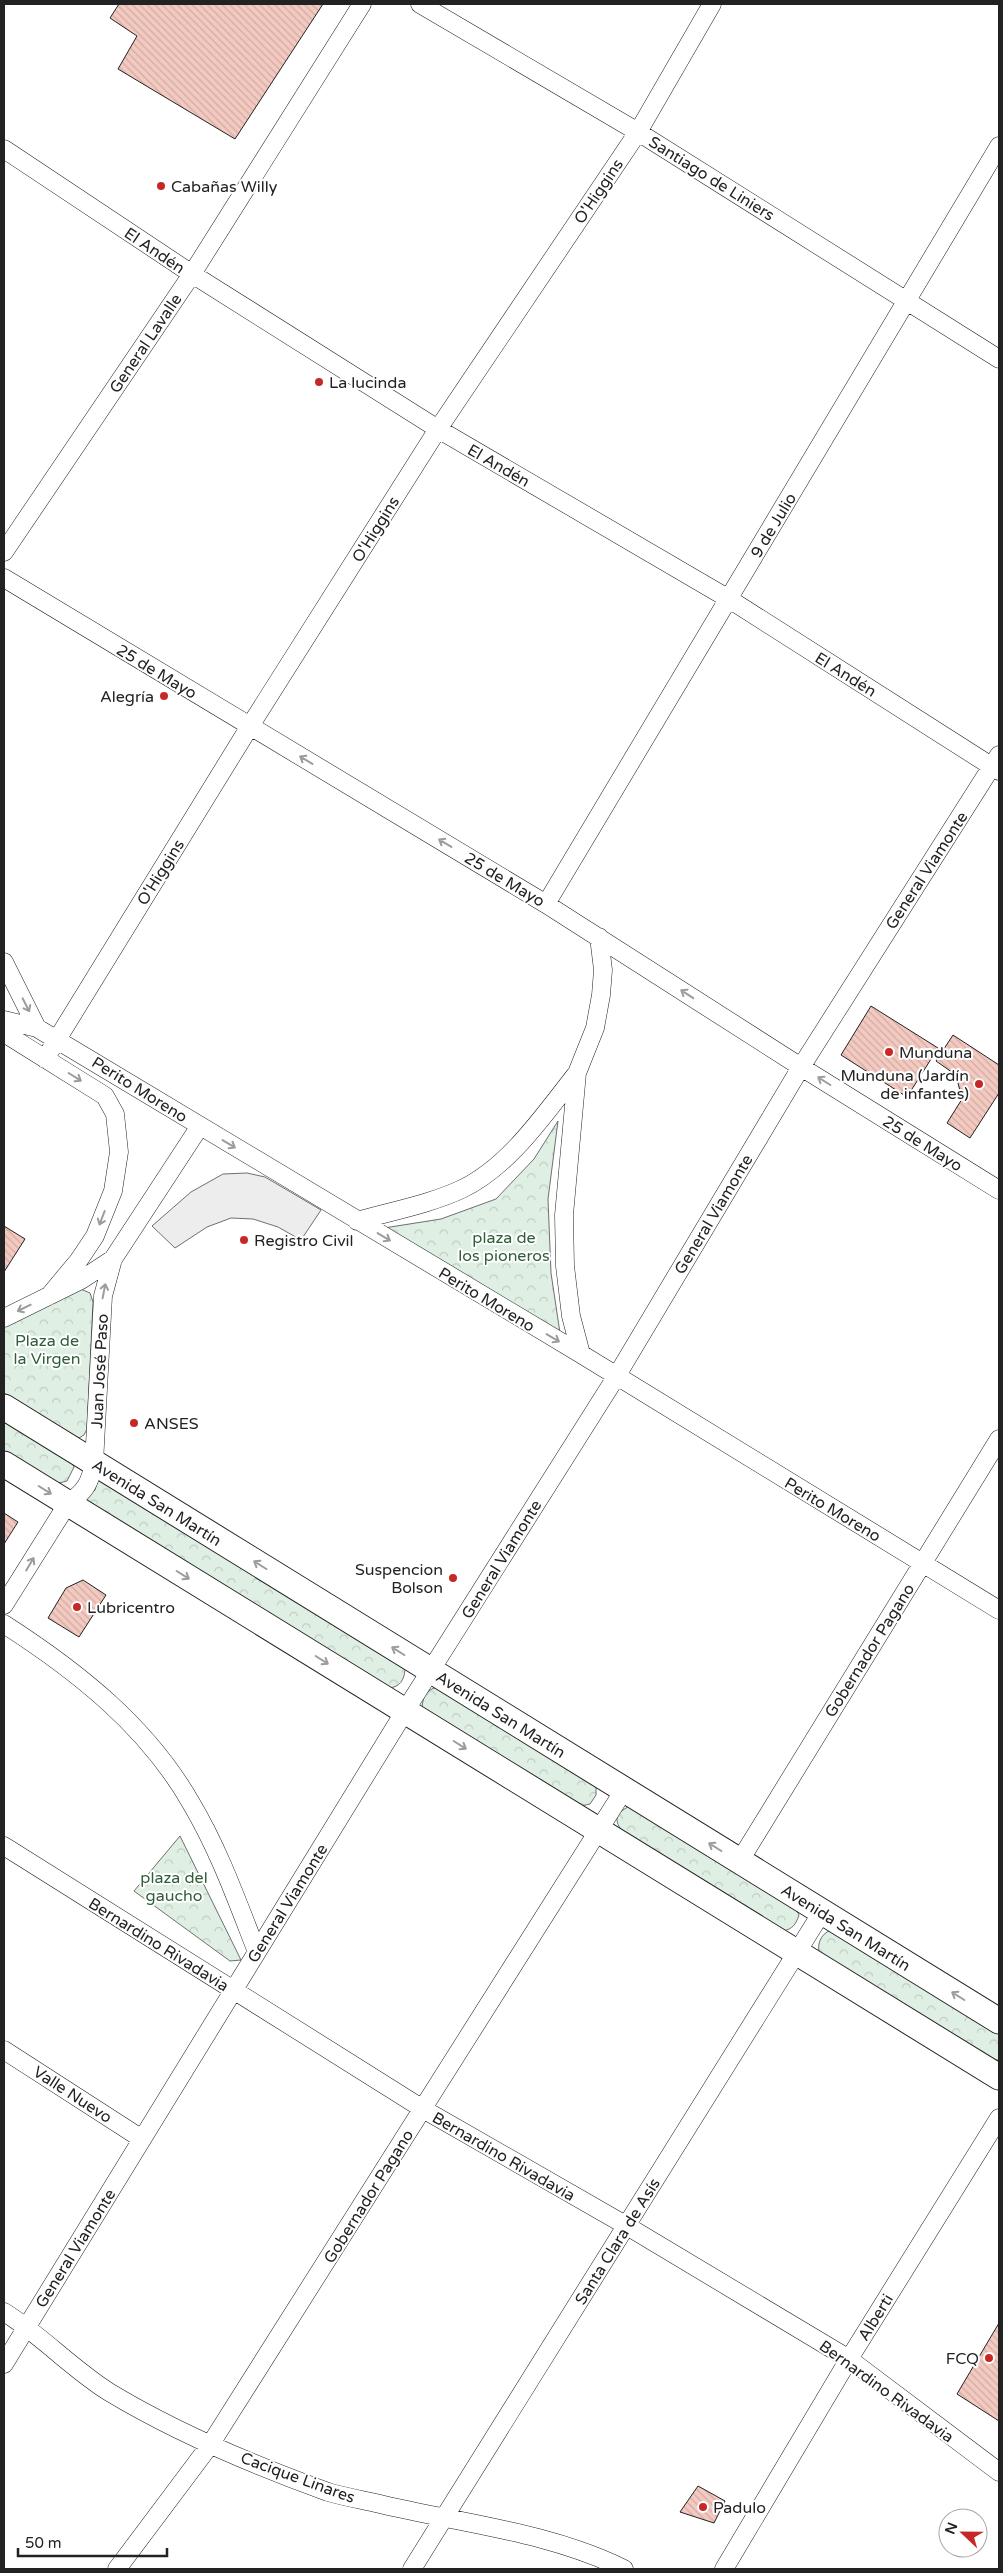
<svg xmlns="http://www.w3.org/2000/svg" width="1003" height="2573" font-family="'Varela Round',sans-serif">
	<defs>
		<pattern id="park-crowns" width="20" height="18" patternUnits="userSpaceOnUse" patternTransform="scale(1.25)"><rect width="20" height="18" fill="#e0efe3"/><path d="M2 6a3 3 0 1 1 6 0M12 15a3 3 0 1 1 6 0" fill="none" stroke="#c0cdc2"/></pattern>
		<pattern id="building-back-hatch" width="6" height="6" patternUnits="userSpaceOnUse" patternTransform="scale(1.25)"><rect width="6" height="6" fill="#f3c9c0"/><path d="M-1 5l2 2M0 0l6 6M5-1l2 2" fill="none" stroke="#d0aca5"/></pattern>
	</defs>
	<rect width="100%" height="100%" fill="#fff"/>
	<path fill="url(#park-crowns)" stroke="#6f6f6f" d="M 558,1121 L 548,1199 L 551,1273 L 560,1333 L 384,1228 L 441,1219 L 496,1199 L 534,1159 Z
		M 76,1287 L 90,1293 L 93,1302 L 87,1429 L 84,1435 L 79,1438 L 4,1393 L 4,1322 Z
		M 4,1415 L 71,1460 L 74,1467 L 67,1481 L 55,1484 L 4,1454 Z
		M 98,1479 L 402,1662 L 405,1670 C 404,1680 400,1687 389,1688 L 84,1501 L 95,1490 Z
		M 438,1687 L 596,1786 L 596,1795 L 590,1804 L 581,1806 L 424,1710 L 422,1707 C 423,1696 427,1689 438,1687 Z
		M 630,1806 L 795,1907 L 799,1915 C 796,1924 793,1929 783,1931 L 624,1833 C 613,1821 615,1813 630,1806 Z
		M 180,1836 L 241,1960 L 230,1961 L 134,1891 Z
		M 835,1929 L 999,2030 L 999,2060 L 993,2060 L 819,1952 C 817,1941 823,1931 835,1929 Z"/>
	<path fill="#ededed" stroke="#6f6f6f" d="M 247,1173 L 265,1177 L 321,1210 L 301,1240 L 278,1227 L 253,1219 L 231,1218 L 207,1227 L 175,1248 L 152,1226 L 191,1192 L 223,1174 Z"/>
	<path fill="url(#building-back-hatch)" stroke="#222" d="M 119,4 L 323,4 L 235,139 L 118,69 L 137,36 L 110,18 Z
		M 871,1006 L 938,1048 L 907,1097 L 841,1055 Z
		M 953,1035 L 999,1065 L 999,1093 L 970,1138 L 947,1123 L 962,1099 L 956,1075 L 936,1061 Z
		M 4,1226 L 25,1239 L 4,1272 Z
		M 4,1513 L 18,1522 L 4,1544 Z
		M 83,1580 L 106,1595 L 79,1637 L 48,1618 L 66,1588 Z
		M 999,2323 L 999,2421 L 957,2394 Z
		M 698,2486 L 725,2501 L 714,2523 L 680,2512 Z"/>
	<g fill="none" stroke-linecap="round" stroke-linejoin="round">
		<g stroke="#222" stroke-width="19">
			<path id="minor" d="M 420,4 L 638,132 L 999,359
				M 4,149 L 192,274 L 438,429 L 729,599 L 999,771
				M 4,552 L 192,274 L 362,4
				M 4,578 L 546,904 L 801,1067 L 999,1190
				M 546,904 L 999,146
				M 4,962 L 37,1028 L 581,1354 L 999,1610
				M 4,1020 L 37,1028
				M 4,1033 L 105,1096 L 115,1114 L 119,1152 L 113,1191 L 95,1236 L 79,1260 L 49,1296
				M 45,1059 L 250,726 L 438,429 L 638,132 L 712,4
				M 357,1221 C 392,1211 430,1204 462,1189 C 510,1166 545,1113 577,1073
				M 4,1318 L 81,1280 L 113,1259
				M 581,1354 L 571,1316 L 565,1266 L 564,1215 L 577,1073 L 595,1028 L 601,995 L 603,970 L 599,937
				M 4,1605 L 68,1503 C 85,1492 90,1483 94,1463 L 103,1296 L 113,1259 L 200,1126
				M 4,1624 C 77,1671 147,1726 191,1803 C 219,1850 237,1901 257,1952
				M 4,1846 L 423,2109 L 627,2226 L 849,2359 L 999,2472
				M 739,1862 L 999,1439
				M 4,2050 L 142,2139
				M 4,2312 C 41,2335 71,2368 109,2392 C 177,2433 253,2465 328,2492 C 345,2497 363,2500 380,2504 C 459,2523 550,2532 624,2569
				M 4,2364 L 405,1711 L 616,1377 L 801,1067 L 999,755
				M 117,2569 L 210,2445 L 624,1790
				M 412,2569 L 822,1912
				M 724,2569 L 849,2359 L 999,2118"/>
		</g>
		<g stroke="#222" stroke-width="27">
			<path id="secondary" d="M 4,1407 L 999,2021
				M 4,1464 L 999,2077"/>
		</g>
		<use href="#minor" stroke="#fff" stroke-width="18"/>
		<use href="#secondary" stroke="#fff" stroke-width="25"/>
	</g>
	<defs><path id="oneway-shaft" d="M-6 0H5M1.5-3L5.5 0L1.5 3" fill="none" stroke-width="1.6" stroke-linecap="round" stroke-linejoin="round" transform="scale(1.25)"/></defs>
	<g stroke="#9c9c9c">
		<use href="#oneway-shaft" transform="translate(306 760) rotate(-149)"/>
		<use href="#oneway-shaft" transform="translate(445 843) rotate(-149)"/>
		<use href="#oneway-shaft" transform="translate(687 994) rotate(-147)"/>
		<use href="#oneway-shaft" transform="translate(26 1005) rotate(63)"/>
		<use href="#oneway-shaft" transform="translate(75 1077) rotate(32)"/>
		<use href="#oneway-shaft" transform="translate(824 1081) rotate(-148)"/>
		<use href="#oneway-shaft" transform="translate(229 1144) rotate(31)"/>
		<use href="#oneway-shaft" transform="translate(102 1218) rotate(111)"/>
		<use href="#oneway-shaft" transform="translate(384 1237) rotate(31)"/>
		<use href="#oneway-shaft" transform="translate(104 1291) rotate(-79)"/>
		<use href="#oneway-shaft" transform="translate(24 1308) rotate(154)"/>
		<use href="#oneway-shaft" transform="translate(553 1338) rotate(31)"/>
		<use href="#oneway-shaft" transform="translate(45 1490) rotate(32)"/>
		<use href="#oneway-shaft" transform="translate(30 1564) rotate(-59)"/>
		<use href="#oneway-shaft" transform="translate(260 1565) rotate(-148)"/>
		<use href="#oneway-shaft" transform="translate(183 1575) rotate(32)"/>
		<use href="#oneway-shaft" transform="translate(398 1651) rotate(-148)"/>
		<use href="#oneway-shaft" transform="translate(322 1660) rotate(32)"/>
		<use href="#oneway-shaft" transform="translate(460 1745) rotate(32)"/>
		<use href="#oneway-shaft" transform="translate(715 1847) rotate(-148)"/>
		<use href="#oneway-shaft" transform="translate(958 1996) rotate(-148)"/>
	</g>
	<g fill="#c62828" stroke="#fff" stroke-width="2">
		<circle cx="161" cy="186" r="5"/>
		<circle cx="319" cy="382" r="5"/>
		<circle cx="164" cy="696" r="5"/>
		<circle cx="889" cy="1052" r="5"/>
		<circle cx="979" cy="1084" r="5"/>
		<circle cx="244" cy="1240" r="5"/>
		<circle cx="134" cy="1423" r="5"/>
		<circle cx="453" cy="1578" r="5"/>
		<circle cx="77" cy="1607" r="5"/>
		<circle cx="989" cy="2358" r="5"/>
		<circle cx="703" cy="2507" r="5"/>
	</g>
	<g text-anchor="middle" stroke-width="4" stroke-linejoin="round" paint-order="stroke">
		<g font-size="16" fill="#222" stroke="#fff">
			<text transform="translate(712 178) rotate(32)" y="6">Santiago de Liniers</text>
			<text transform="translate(598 191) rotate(-56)" y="6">O'Higgins</text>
			<text transform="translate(155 250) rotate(34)" y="6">El Andén</text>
			<text transform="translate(145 343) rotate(-56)" y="6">General Lavalle</text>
			<text transform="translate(499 465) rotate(30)" y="6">El Andén</text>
			<text transform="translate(773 525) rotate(-59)" y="6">9 de Julio</text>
			<text transform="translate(375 529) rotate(-58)" y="6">O'Higgins</text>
			<text transform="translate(157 671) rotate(31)" y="6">25 de Mayo</text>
			<text transform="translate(846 674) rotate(32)" y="6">El Andén</text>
			<text transform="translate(926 870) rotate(-57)" y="6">General Viamonte</text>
			<text transform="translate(160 872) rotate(-58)" y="6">O'Higgins</text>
			<text transform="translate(505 879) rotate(31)" y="6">25 de Mayo</text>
			<text transform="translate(140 1089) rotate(32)" y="6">Perito Moreno</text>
			<text transform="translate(923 1143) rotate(32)" y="6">25 de Mayo</text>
			<text transform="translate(713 1214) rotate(-59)" y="6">General Viamonte</text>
			<text transform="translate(487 1299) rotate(31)" y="6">Perito Moreno</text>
			<text transform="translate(99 1371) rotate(-87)" y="6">Juan José Paso</text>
			<text transform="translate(157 1502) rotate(32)" y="6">Avenida San Martín</text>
			<text transform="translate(833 1509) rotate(31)" y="6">Perito Moreno</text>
			<text transform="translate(501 1559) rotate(-58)" y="6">General Viamonte</text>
			<text transform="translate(869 1650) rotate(-58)" y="6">Gobernador Pagano</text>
			<text transform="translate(501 1714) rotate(32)" y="6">Avenida San Martín</text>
			<text transform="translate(287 1903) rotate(-58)" y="6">General Viamonte</text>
			<text transform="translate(846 1927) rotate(32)" y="6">Avenida San Martín</text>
			<text transform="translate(159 1944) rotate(32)" y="6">Bernardino Rivadavia</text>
			<text transform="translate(73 2094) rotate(33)" y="6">Valle Nuevo</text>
			<text transform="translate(504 2156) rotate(30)" y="6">Bernardino Rivadavia</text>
			<text transform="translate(368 2196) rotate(-58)" y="6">Gobernador Pagano</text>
			<text transform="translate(617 2241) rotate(-58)" y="6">Santa Clara de Asís</text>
			<text transform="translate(75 2248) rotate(-58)" y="6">General Viamonte</text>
			<text transform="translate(875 2317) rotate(-58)" y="6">Alberti</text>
			<text transform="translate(887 2391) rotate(36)" y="6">Bernardino Rivadavia</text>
			<text transform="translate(298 2477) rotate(20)" y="6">Cacique Linares</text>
		</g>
		<g font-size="16" fill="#222" stroke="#fff" text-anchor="start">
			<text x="171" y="192">Cabañas Willy</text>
			<text x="329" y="388">La lucinda</text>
			<text x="154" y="702" text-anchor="end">Alegría</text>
			<text x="899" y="1058">Munduna</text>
			<text x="969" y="1081" text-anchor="end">Munduna (Jardín<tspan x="969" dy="18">de infantes)</tspan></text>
			<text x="254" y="1246">Registro Civil</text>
			<text x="144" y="1429">ANSES</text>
			<text x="443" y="1575" text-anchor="end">Suspencion<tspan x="443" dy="18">Bolson</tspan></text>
			<text x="87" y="1613">Lubricentro</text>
			<text x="979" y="2364" text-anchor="end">FCQ</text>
			<text x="713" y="2513">Padulo</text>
		</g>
		<g font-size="16" fill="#2f5e38" stroke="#fff">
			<text x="504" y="1243">plaza de<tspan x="504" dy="18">los pioneros</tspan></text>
			<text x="47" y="1346">Plaza de<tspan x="47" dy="18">la Virgen</tspan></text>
			<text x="174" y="1883">plaza del<tspan x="174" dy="18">gaucho</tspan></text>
		</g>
	</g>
	<rect width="1003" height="2573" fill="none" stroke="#222222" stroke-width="10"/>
	<g transform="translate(963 2533) rotate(292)"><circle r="24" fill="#ffffff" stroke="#a7a7a7"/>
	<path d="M0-4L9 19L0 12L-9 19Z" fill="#c62828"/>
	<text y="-8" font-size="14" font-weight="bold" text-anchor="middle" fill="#222222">N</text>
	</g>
	<path d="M18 2548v8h149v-8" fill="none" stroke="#222222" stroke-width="2.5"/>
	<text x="25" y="2548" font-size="15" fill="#222222" stroke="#ffffff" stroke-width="4" paint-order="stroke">50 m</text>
</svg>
